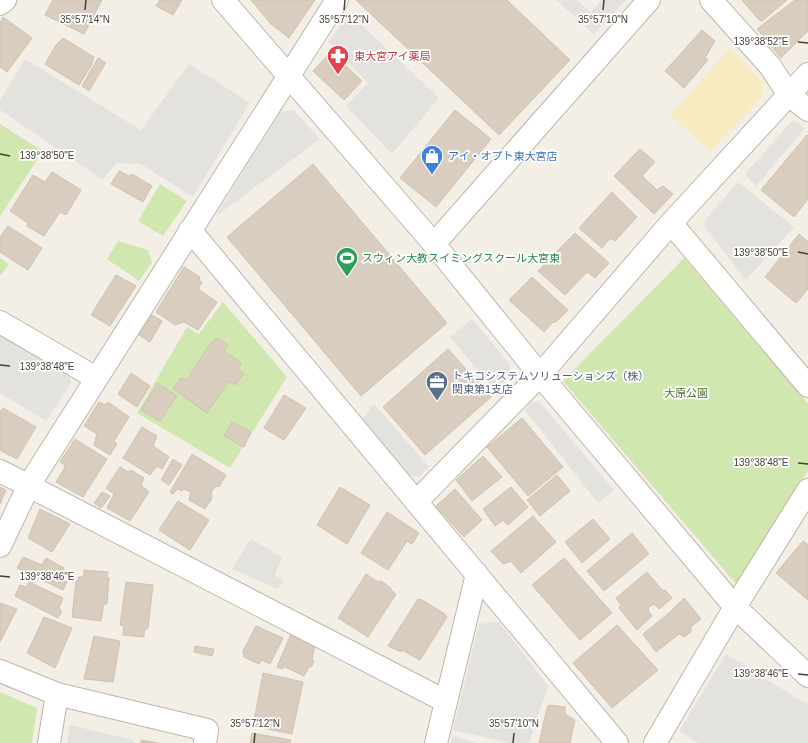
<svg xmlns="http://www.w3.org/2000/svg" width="808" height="743" font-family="Arial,'Noto Sans JP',sans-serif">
	<rect width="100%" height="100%" fill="#f3efe7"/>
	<path fill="#d0e7b0" d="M 0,124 L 43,151 L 0,216 Z
		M 160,184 L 187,201 L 163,236 L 138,221 Z
		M 118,241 L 148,250 L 152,262 L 139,281 L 107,259 Z
		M 0,258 L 9,264 L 0,276 Z
		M 684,258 L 808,404 L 808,470 L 737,585 L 563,381 Z
		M 223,302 L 287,377 L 230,468 L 137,413 L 187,327 L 199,334 Z
		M 0,692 L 37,708 L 32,743 L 0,743 Z"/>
	<path fill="#f7ebc2" d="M 730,48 L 763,83 L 763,96 L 710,151 L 670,115 Z"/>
	<path fill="#e4e2df" d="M 556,0 L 577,0 L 591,12 L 602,0 L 626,0 L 594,34 Z
		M 350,14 L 439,98 L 392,154 L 346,106 L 368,83 L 328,42 Z
		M 25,59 L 141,130 L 189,64 L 250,103 L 193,197 L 141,164 L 116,163 L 103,180 L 0,110 L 0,101 Z
		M 293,110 L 320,139 L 216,216 L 280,112 Z
		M 793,120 L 805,128 L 756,186 L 745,174 Z
		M 738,182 L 794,227 L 746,280 L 702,224 Z
		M 472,319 L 509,363 L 511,377 L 496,392 L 450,337 Z
		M 0,336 L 69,371 L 71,383 L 46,421 L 0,393 Z
		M 539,401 L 614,490 L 598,503 L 525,410 L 531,403 Z
		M 374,404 L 429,467 L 419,477 L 407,474 L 361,421 Z
		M 251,539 L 282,557 L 275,575 L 284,581 L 278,589 L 232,569 Z
		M 499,622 L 548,686 L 529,743 L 509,743 L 453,730 L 479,624 Z
		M 726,654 L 808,705 L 808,743 L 698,743 L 679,731 Z
		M 70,725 L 133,740 L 133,743 L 67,743 Z
		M 452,736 L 478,743 L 451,743 Z"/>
	<path fill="#d8cdbf" stroke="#d0c2af" d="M 53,0 L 102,0 L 84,34 L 45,15 Z
		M 160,0 L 182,0 L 173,15 L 156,6 Z
		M 251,0 L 315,0 L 289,38 L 271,24 Z
		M 356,0 L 507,0 L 570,60 L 499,135 Z
		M 742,0 L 787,0 L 762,21 L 759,20 Z
		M 795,0 L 808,0 L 808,31 L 781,58 L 757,29 Z
		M 3,17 L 32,38 L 7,72 L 0,67 L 0,23 Z
		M 702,30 L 715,41 L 705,58 L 708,60 L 684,88 L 665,71 Z
		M 63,38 L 94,57 L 91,66 L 79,85 L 45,64 L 56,45 Z
		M 331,52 L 362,81 L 344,100 L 313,71 Z
		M 98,58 L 106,63 L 105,64 L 89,91 L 82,86 Z
		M 455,110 L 491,139 L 436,207 L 400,178 Z
		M 807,135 L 808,136 L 808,199 L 794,217 L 761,190 Z
		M 640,149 L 655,162 L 643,175 L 643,177 L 657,190 L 663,186 L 673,194 L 654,214 L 614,176 Z
		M 313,164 L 447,323 L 361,396 L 227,237 Z
		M 119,171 L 129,176 L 132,174 L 152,186 L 143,202 L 111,184 Z
		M 52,172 L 81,190 L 66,215 L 60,212 L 44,236 L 27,226 L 28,223 L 10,211 L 33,175 L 45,182 Z
		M 612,192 L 637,217 L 615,241 L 610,238 L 602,248 L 579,228 Z
		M 8,226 L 42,248 L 28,270 L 0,252 L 0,237 Z
		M 575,233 L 609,263 L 595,278 L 587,272 L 565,295 L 538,271 Z
		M 799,234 L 808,242 L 808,289 L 796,303 L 765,277 Z
		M 184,267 L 200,277 L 199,281 L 202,282 L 198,289 L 217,302 L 198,330 L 184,322 L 175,325 L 156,312 Z
		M 116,275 L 136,286 L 110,326 L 91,315 Z
		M 532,277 L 568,310 L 556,322 L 553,322 L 544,332 L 509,300 Z
		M 152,315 L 162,321 L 150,342 L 139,335 Z
		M 217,338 L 228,345 L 224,351 L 241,363 L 238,369 L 244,374 L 235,385 L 229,381 L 207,413 L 173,389 L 181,378 L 187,380 L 210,344 Z
		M 448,349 L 491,397 L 425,455 L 383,407 Z
		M 131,373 L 150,386 L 137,407 L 118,394 Z
		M 158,383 L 177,396 L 160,421 L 141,410 Z
		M 284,395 L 306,408 L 284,440 L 264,428 Z
		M 99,402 L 105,405 L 108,402 L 129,417 L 114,441 L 117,444 L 110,455 L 94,445 L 97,434 L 84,426 Z
		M 3,408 L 36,427 L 17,459 L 0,450 L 0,412 Z
		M 522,418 L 563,467 L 528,496 L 487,447 Z
		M 232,422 L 251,432 L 244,447 L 224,436 Z
		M 142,427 L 157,436 L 153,446 L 169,457 L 162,469 L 157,466 L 150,475 L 123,458 Z
		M 75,439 L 107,459 L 83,497 L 56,482 L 64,469 L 65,465 L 60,462 Z
		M 192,454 L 226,475 L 219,487 L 215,486 L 211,493 L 212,498 L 205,509 L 189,500 L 191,492 L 184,489 L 182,491 L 177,489 L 173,494 L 170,492 Z
		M 483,456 L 502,477 L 472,501 L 456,480 Z
		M 173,459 L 182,465 L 169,485 L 161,480 Z
		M 120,467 L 128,472 L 131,470 L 144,478 L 141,485 L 149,492 L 130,521 L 107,508 L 114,494 L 106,488 Z
		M 557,475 L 570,491 L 540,516 L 527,500 Z
		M 0,487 L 6,490 L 0,504 Z
		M 340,487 L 370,505 L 347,544 L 317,525 Z
		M 511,487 L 528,507 L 508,525 L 503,520 L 495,526 L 483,509 Z
		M 455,489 L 482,520 L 464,537 L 436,506 Z
		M 102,492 L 110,496 L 101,508 L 94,503 Z
		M 178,501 L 209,520 L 190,550 L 159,530 Z
		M 40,509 L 70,524 L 52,552 L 28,538 Z
		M 387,512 L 419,533 L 412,544 L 407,541 L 388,570 L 361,553 Z
		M 533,516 L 556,542 L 521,573 L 511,561 L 503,564 L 491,551 Z
		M 593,519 L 610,539 L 582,563 L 565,542 Z
		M 632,533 L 649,554 L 604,591 L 587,571 Z
		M 803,541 L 808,545 L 808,600 L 776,573 Z
		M 23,557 L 42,565 L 46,558 L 64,568 L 61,579 L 67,582 L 63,590 L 17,568 Z
		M 564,558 L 612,613 L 580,640 L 532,585 Z
		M 84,570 L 108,572 L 107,577 L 109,578 L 107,604 L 104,604 L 101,621 L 72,617 L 76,581 L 78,580 L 79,577 L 84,576 Z
		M 647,572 L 662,590 L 665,590 L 672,598 L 659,609 L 654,604 L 649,607 L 648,610 L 652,616 L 637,630 L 619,608 L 621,605 L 616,598 Z
		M 366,574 L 378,582 L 381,581 L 391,588 L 391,590 L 396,594 L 368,637 L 338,618 Z
		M 29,582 L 63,598 L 59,608 L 62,611 L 58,618 L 15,596 L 20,585 L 26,587 Z
		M 126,582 L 153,585 L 148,628 L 144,631 L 144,637 L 123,635 L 124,626 L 120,625 Z
		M 684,598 L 701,619 L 691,627 L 691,632 L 684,637 L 679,634 L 656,652 L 643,634 L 669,613 Z
		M 418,599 L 422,600 L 445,614 L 447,617 L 420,660 L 402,650 L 401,652 L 388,646 Z
		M 0,603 L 17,609 L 0,642 Z
		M 44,617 L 72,628 L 55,668 L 27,653 Z
		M 617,625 L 658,670 L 612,708 L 573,663 Z
		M 256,626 L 283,638 L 270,664 L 262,660 L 259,664 L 244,657 L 243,651 Z
		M 291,634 L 315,645 L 312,659 L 314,662 L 311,667 L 309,667 L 304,676 L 285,667 L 282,669 L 277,667 Z
		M 94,636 L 120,641 L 113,682 L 84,679 Z
		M 195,646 L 214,649 L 212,656 L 194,652 Z
		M 263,673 L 303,682 L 292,734 L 253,726 Z
		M 549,705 L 565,707 L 565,714 L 575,720 L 570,743 L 539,743 L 547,708 Z
		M 252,733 L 291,740 L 290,743 L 250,743 Z
		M 141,740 L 158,743 L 141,743 Z"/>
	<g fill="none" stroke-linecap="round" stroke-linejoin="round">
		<g stroke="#bfb6a9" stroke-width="24">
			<path id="minor" d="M 223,0 L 434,244 L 540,375 L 735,607 L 808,676
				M 711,0 L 770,66 L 789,95 L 808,110
				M 0,4 L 5,0
				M 671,223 L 808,386
				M 190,230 C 332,401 475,571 617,743
				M 434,244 L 649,0
				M 0,322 L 96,378
				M 0,471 L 445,701
				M 416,502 L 540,375 L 671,223 L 808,74
				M 0,546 L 29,485 L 337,0
				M 0,671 L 57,694 L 207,730 L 205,743
				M 49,743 L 57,694
				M 436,743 L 477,574
				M 655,743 L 735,607 L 808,490"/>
		</g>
		<use href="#minor" stroke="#fff" stroke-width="22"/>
	</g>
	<path fill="none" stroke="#463f36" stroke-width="1.5" d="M 85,10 L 86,0M 344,10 L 345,0M 603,10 L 604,0M 798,42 L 808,43M 0,154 L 10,156M 798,252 L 808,254M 0,365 L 10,366M 798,463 L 808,464M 0,576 L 10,577M 798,674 L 808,675M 254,743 L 255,733M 513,743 L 514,733"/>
	<defs>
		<g id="pharmacy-pin" transform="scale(1.15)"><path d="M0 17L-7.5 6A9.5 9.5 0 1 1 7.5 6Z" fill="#e0444e" stroke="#fff"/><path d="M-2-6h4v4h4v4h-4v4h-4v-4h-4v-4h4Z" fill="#fff"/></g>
		<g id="shop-pin" transform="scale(1.15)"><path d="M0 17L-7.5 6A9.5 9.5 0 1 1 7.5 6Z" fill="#3f7fe0" stroke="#fff"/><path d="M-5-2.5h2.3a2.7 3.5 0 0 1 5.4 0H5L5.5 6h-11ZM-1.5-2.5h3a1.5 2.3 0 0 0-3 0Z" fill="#fff"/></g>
		<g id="stadium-pin" transform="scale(1.15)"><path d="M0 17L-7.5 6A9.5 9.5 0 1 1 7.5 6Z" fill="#2e9e5b" stroke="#fff"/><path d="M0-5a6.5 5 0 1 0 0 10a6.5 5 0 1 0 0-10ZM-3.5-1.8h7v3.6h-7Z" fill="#fff"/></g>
		<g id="office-pin" transform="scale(1.15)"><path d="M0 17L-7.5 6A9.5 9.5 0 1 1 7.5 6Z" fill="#5c6f8a" stroke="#fff"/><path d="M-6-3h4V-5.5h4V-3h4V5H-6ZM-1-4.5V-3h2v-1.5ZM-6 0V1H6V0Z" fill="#fff"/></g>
	</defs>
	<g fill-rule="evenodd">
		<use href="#pharmacy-pin" x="338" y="56"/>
		<use href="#shop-pin" x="432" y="156"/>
		<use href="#stadium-pin" x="347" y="258"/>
		<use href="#office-pin" x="437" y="382"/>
	</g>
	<g text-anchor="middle" stroke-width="3.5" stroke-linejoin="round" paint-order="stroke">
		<g font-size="11" fill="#be3a42" stroke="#fff" text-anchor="start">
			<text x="354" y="60">東大宮アイ薬局</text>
		</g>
		<g font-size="11" fill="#366cbe" stroke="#fff" text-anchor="start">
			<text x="448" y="160">アイ・オプト東大宮店</text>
		</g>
		<g font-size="11" fill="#27864d" stroke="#fff" text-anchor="start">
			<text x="362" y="262">スウィン大教スイミングスクール大宮東</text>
		</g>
		<g font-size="11" fill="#4e5e75" stroke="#fff" text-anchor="start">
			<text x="452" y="380">トキコシステムソリューションズ（株）<tspan x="452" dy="13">関東第1支店</tspan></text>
		</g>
		<g font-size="11" fill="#497829" stroke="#fff">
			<text x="686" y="397">大原公園</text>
		</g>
	</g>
	<g font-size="10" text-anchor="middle" fill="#463f36" stroke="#fff" stroke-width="3.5" stroke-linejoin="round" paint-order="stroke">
		<text x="85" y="23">35°57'14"N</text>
		<text x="344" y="23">35°57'12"N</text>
		<text x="603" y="23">35°57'10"N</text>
		<text x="761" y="45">139°38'52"E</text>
		<text x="47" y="159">139°38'50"E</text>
		<text x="761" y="256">139°38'50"E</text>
		<text x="47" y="370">139°38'48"E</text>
		<text x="761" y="466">139°38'48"E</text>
		<text x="47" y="580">139°38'46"E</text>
		<text x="761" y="677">139°38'46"E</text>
		<text x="255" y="727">35°57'12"N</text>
		<text x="514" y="727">35°57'10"N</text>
	</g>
</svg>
